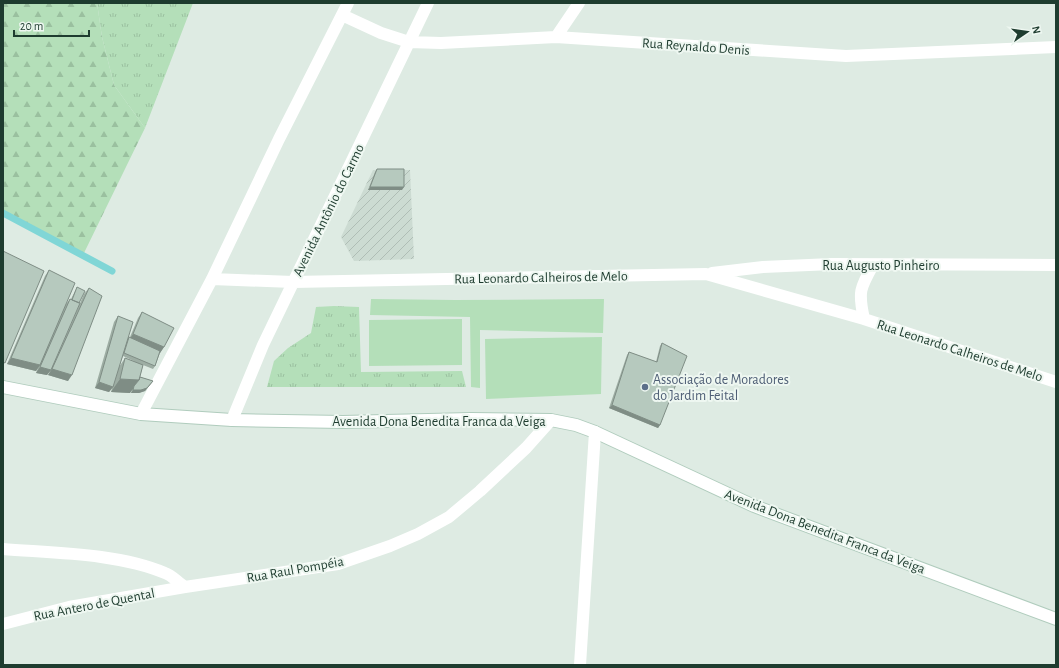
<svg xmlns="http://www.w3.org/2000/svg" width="1059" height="668" font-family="'Alegreya Sans',sans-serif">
	<defs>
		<pattern id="industrial-furrows" width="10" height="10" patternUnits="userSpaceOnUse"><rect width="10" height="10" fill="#ccdbd2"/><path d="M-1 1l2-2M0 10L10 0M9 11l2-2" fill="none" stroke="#afbdb5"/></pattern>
		<pattern id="grass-tufts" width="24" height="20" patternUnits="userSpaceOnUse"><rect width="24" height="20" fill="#b4dfb9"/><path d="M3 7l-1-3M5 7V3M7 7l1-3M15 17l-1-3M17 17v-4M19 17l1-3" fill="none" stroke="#9ac09f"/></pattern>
		<pattern id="forest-firs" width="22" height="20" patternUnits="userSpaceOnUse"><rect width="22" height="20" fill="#b4dfb9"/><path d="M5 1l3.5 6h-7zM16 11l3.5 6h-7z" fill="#9ac09f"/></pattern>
	</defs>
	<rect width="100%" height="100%" fill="#deebe3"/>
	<path fill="url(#industrial-furrows)" d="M 373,170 L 410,170 L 414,259 L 354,261 L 341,237 Z"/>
	<path fill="url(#grass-tufts)" d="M 97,3 L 193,3 L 145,128 L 114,85 L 102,37 Z
		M 334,306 L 359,307 L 361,372 L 462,371 L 466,387 L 267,387 L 274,361 L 288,348 L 311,333 L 316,307 Z"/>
	<path fill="url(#forest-firs)" d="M 3,3 L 97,3 L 102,37 L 114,85 L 145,128 L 84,253 L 3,212 Z"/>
	<path fill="#b4dfb9" d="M 371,299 L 455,300 L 604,299 L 603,333 L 480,330 L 480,388 L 471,387 L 470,317 L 370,315 Z
		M 462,319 L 462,365 L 369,366 L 369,320 Z
		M 602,337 L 601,394 L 486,399 L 485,339 Z"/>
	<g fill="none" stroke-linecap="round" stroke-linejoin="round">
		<path stroke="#80d6d6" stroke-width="7" d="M 3,213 L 112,271"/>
		<g stroke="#b0ccbd" stroke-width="14">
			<path id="secondary" d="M 3,387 L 141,414 L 232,420 L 343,422 L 471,419 L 551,420 L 576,425 L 595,432 L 754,506 L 1056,619"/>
		</g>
		<path stroke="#fff" stroke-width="12" d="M 580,665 L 595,432"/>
		<path stroke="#fff" stroke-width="12" d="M 342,15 L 381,33 L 409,42 L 441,43 L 556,37 L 846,56 L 1056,47
			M 556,37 L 579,3
			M 712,273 L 763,267 L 832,264 L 1056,265
			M 212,279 L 293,282 L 706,274 L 864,319 L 1056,382
			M 864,319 C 858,292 860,288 873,265
			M 141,414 L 212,279 L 279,139 L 348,3
			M 232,420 L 263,345 L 428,3
			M 3,549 C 53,553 118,553 165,573 C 172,575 178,583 185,587
			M 3,624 L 69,607 L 185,587 L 338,564 L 390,546 L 418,534 L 449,517 L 480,491 L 526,448 L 551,420"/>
		<use href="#secondary" stroke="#fff" stroke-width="12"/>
	</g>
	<path fill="#9dada3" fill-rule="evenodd" d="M 377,169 L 402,190 L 368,190 L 375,172 Z
		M 49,270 L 66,304 L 70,299 L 71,299 L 77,287 L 79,303 L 52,368 L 84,294 L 89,288 L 68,381 L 48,375 L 51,370 L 47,375 L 36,373 L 38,368 L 36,371 L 7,364 L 45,276 Z
		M 142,312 L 164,347 L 160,353 L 155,366 L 153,369 L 143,365 L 140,377 L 153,381 L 145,391 L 139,393 L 131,393 L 132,389 L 130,393 L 111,392 L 112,388 L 109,392 L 95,388 L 114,322 L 118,316 L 128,338 L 130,337 L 138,318 ZM 123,356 L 136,362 L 125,358 L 119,367 Z
		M 662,343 L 660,425 L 658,428 L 609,408 L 627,355 L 629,352 L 656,362 L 660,346 Z"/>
	<path fill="#7f8d85" d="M 370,187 L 404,187 L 402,190 L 368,190 Z
		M 133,334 L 164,347 L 160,353 L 129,340 Z
		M 11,358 L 40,365 L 36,371 L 7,364 Z
		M 40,367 L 51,370 L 47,375 L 36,373 Z
		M 52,369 L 72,375 L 68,381 L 48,375 Z
		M 120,379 L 139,380 L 130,393 L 111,392 Z
		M 153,381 L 145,391 L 139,393 L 131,393 L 133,390 Z
		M 99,382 L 113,387 L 109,392 L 95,388 Z
		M 612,405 L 660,425 L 658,428 L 609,408 Z"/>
	<path fill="#b6c9be" stroke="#7f8d85" d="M 377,169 L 404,169 L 404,187 L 370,187 Z
		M 3,251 L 44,271 L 5,363 L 3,362 Z
		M 49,270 L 75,283 L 40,365 L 11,358 Z
		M 77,287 L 85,291 L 79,303 L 72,300 Z
		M 89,288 L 102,296 L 72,375 L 52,369 Z
		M 70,299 L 80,303 L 51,370 L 40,367 Z
		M 142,312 L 174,328 L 164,347 L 133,334 Z
		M 118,316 L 133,322 L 113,387 L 99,382 Z
		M 129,337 L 160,351 L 155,366 L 124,353 Z
		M 662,343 L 687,356 L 660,425 L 612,405 L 629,352 L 657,362 Z
		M 125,358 L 143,365 L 139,380 L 120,379 Z
		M 140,377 L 153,381 L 147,388 L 141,390 L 133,390 L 134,386 L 139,380 Z"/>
	<circle fill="#5c6f8a" stroke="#eef7f1" stroke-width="1.5" cx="645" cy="387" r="4"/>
	<g text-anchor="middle" stroke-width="4" stroke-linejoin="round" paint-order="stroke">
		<g font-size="14" fill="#1e3c2f" stroke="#eef7f1">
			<text transform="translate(696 46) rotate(4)" y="5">Rua Reynaldo Denis</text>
			<text transform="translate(328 210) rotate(-64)" y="5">Avenida Antônio do Carmo</text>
			<text x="881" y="270">Rua Augusto Pinheiro</text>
			<text transform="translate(541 277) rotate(-1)" y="5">Rua Leonardo Calheiros de Melo</text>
			<text transform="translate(960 350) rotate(18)" y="5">Rua Leonardo Calheiros de Melo</text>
			<text x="439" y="426">Avenida Dona Benedita Franca da Veiga</text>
			<text transform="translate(825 531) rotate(21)" y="5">Avenida Dona Benedita Franca da Veiga</text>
			<text transform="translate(295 569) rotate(-10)" y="5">Rua Raul Pompéia</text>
			<text transform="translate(94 604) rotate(-11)" y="5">Rua Antero de Quental</text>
		</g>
		<g font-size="14" fill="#4e5e75" stroke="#eef7f1" text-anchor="start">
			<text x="653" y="384">Associação de Moradores<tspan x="653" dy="16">do Jardim Feital</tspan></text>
		</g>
	</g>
	<rect width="1059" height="668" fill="none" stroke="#1e3c2f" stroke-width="8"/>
	<g transform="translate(1027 32) rotate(77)" stroke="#eef7f1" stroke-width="3" paint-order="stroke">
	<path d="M0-3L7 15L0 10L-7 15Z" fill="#1e3c2f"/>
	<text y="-6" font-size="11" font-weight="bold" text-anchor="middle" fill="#1e3c2f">N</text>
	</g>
	<path d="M14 30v6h75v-6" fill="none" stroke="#1e3c2f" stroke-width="2"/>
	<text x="20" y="30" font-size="12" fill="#1e3c2f" stroke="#eef7f1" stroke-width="3" paint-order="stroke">20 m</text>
</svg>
